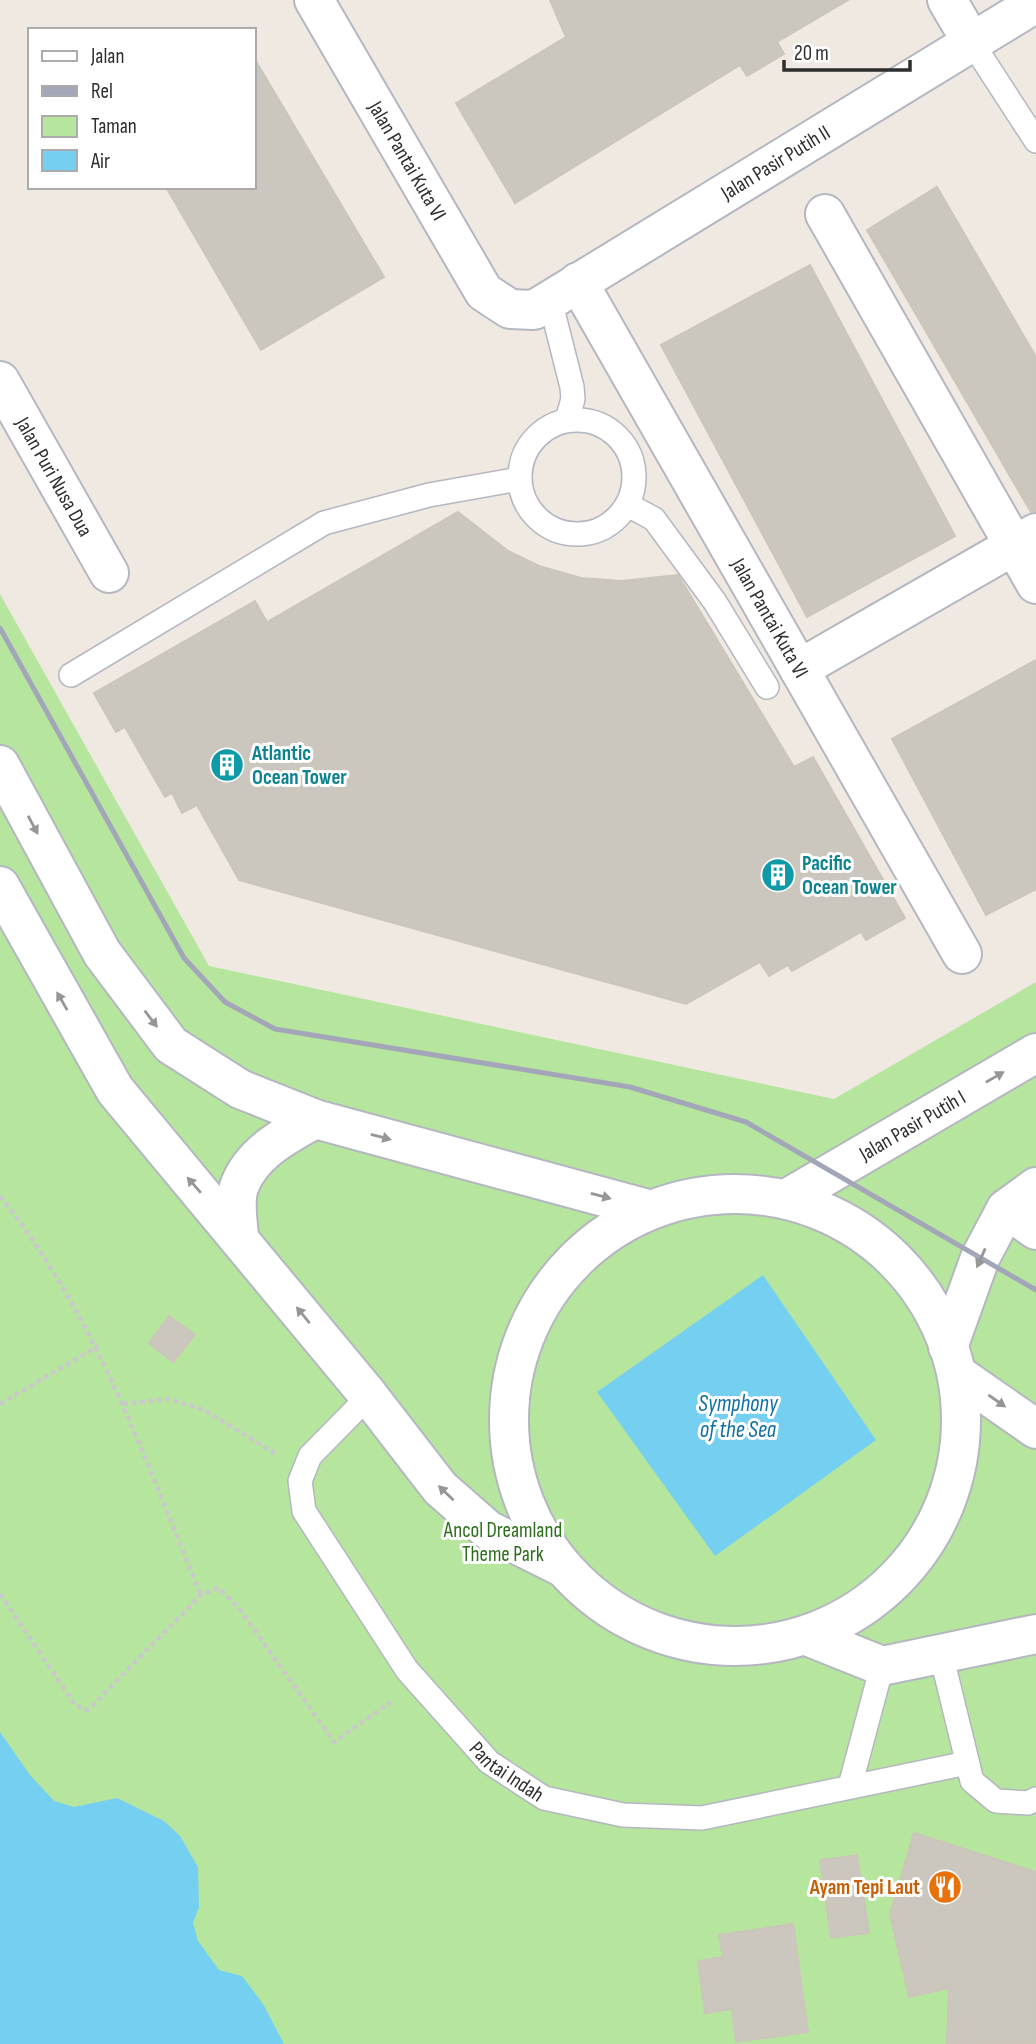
<svg xmlns="http://www.w3.org/2000/svg" width="1036" height="2044" font-family="'Sofia Sans Condensed',sans-serif">
	<rect width="100%" height="100%" fill="#efe9e1"/>
	<path fill="#b6e59e" d="M 0,594 L 209,966 L 834,1099 L 1036,982 L 1036,2044 L 0,2044 Z"/>
	<path fill="#75cff0" d="M 763,1275 L 876,1440 L 715,1556 L 597,1392 Z
		M 0,1732 L 30,1775 L 54,1801 L 74,1807 L 117,1798 L 164,1821 L 180,1836 L 198,1867 L 199,1907 L 193,1923 L 198,1941 L 219,1970 L 242,1976 L 263,2004 L 284,2044 L 0,2044 Z"/>
	<path fill="#cbc7bf" stroke="#cbc5ba" stroke-width="2" d="M 550,0 L 848,0 L 777,42 L 784,54 L 747,76 L 740,65 L 515,203 L 456,103 L 566,37 Z
		M 254,58 L 384,277 L 261,350 L 166,187 L 254,187 Z
		M 937,187 L 1036,357 L 1036,511 L 1031,512 L 867,230 Z
		M 810,265 L 955,536 L 807,617 L 661,345 Z
		M 458,512 L 508,551 L 539,566 L 581,578 L 621,581 L 678,575 L 794,767 L 813,757 L 905,918 L 866,940 L 861,932 L 792,971 L 788,965 L 769,976 L 760,962 L 686,1004 L 239,880 L 197,805 L 182,813 L 172,793 L 165,797 L 125,727 L 116,732 L 94,693 L 255,601 L 267,622 Z
		M 1036,660 L 1036,889 L 986,915 L 892,739 Z
		M 169,1316 L 195,1335 L 173,1362 L 149,1343 Z
		M 914,1833 L 1036,1872 L 1036,2044 L 947,2044 L 949,1988 L 909,1997 L 890,1914 Z
		M 857,1855 L 869,1933 L 831,1938 L 820,1860 Z
		M 793,1924 L 808,2032 L 736,2042 L 732,2009 L 705,2013 L 698,1961 L 723,1957 L 719,1935 Z"/>
	<g fill="none" stroke-linecap="round" stroke-linejoin="round">
		<g stroke="#b4b7c1" stroke-width="26">
			<g id="service">
				<path d="M 971,41 L 1036,141"/>
				<path d="M 550,300 L 572,387 L 573,399 L 567,420"/>
				<circle cx="577" cy="477" r="57"/>
				<path d="M 628,505 L 654,519 L 715,602 L 767,687"/>
				<path d="M 71,675 L 324,523 L 429,495 L 519,479"/>
				<path id="s1" d="M 369,1396 L 310,1456 L 300,1481 L 304,1511 L 407,1670 L 489,1762 L 544,1798 L 623,1815 L 702,1818 L 967,1763"/>
				<path d="M 941,1654 L 972,1781 L 996,1801 L 1028,1803 L 1036,1799"/>
				<path d="M 850,1786 L 882,1666"/>
			</g>
		</g>
		<g stroke="#b4b7c1" stroke-width="42">
			<g id="minor">
				<path id="s2" d="M 314,0 L 484,292 L 510,309 L 534,310 L 1036,3"/>
				<path d="M 947,0 L 971,41"/>
				<path d="M 825,214 L 1036,584"/>
				<path id="s3" d="M 578,282 L 962,954"/>
				<path id="s4" d="M 0,381 L 109,573"/>
				<path d="M 799,669 L 1036,533"/>
				<path d="M 1006,1209 L 1036,1230"/>
			</g>
		</g>
		<g stroke="#b4b7c1" stroke-width="42">
			<g id="tertiary">
				<path d="M 0,765 L 102,953 L 171,1045 L 240,1089 L 315,1119 L 648,1209"/>
				<path d="M 0,886 L 115,1090 L 369,1396 L 440,1488 L 488,1530 L 564,1568"/>
				<circle cx="735" cy="1420" r="226"/>
				<path id="s5" d="M 788,1198 L 1036,1053"/>
				<path d="M 239,1237 C 238,1221 234,1202 239,1187 C 251,1153 286,1135 315,1119"/>
				<path d="M 948,1347 L 980,1258 L 1006,1209 L 1036,1187"/>
				<path d="M 957,1374 L 1036,1429"/>
				<path d="M 807,1636 L 882,1666 L 1036,1634"/>
			</g>
		</g>
		<path stroke="#c9c9c9" stroke-width="4.5" stroke-dasharray="5 3.5" stroke-linecap="butt" d="M 0,1196 C 97,1318 142,1453 201,1595
			M 0,1404 L 98,1346
			M 123,1404 L 169,1399 L 204,1410 L 276,1454
			M 0,1594 L 75,1705 L 88,1710 L 201,1595 L 219,1588 L 238,1607 L 334,1742 L 391,1702"/>
		<use href="#service" stroke="#fff" stroke-width="23"/>
		<use href="#minor" stroke="#fff" stroke-width="38"/>
		<use href="#tertiary" stroke="#fff" stroke-width="38"/>
		<path stroke="#a3a6b8" stroke-width="5" d="M 0,628 L 184,958 L 225,1002 L 275,1029 L 630,1087 L 746,1122 L 1036,1290"/>
	</g>
	<defs><path id="oneway-solid" d="M-6-.8H1V-3.2L6.5 0L1 3.2V.8H-6Z" transform="scale(1.75)"/></defs>
	<g fill="#969696">
		<use href="#oneway-solid" transform="translate(33 825) rotate(62)"/>
		<use href="#oneway-solid" transform="translate(62 1001) rotate(-120)"/>
		<use href="#oneway-solid" transform="translate(151 1019) rotate(53)"/>
		<use href="#oneway-solid" transform="translate(995 1077) rotate(-30)"/>
		<use href="#oneway-solid" transform="translate(381 1137) rotate(15)"/>
		<use href="#oneway-solid" transform="translate(194 1185) rotate(-131)"/>
		<use href="#oneway-solid" transform="translate(601 1196) rotate(15)"/>
		<use href="#oneway-solid" transform="translate(981 1258) rotate(114)"/>
		<use href="#oneway-solid" transform="translate(303 1315) rotate(-129)"/>
		<use href="#oneway-solid" transform="translate(997 1401) rotate(35)"/>
		<use href="#oneway-solid" transform="translate(446 1493) rotate(-136)"/>
	</g>
	<defs>
		<g id="building-disc" transform="scale(1.75)"><circle r="9.5" fill="#0f9aa8" stroke="#fff"/><path d="M-4-6H4V6H1V3H-1V6H-4ZM-2.5-4.3h1.7v1.8h-1.7ZM.8-4.3h1.7v1.8H.8ZM-2.5-1h1.7V.8h-1.7ZM.8-1h1.7V.8H.8Z" fill="#fff"/></g>
		<g id="restaurant-disc" transform="scale(1.75)"><circle r="9.5" fill="#e8710a" stroke="#fff"/><path d="M-5-6h1v4h1v-4h1v4h1v-4h1v5L-1.5 .5V6h-2V.5L-5-1ZM5-6V6H3V1.5H1.5Q1.5-4 5-6Z" fill="#fff"/></g>
	</defs>
	<g fill-rule="evenodd">
		<use href="#building-disc" x="227" y="765"/>
		<use href="#building-disc" x="778" y="875"/>
		<use href="#restaurant-disc" x="945" y="1887"/>
	</g>
	<g text-anchor="middle" stroke-width="6" stroke-linejoin="round" paint-order="stroke">
		<g font-size="21" fill="#2e2e2e" stroke="#fff">
			<text dy="7" stroke="none"><textPath href="#s2" startOffset="186">Jalan Pantai Kuta VI</textPath></text>
			<text dy="7" stroke="none"><textPath href="#s2" startOffset="676">Jalan Pasir Putih II</textPath></text>
			<text dy="7" stroke="none"><textPath href="#s4" startOffset="110">Jalan Puri Nusa Dua</textPath></text>
			<text dy="7" stroke="none"><textPath href="#s3" startOffset="387">Jalan Pantai Kuta VI</textPath></text>
			<text dy="7" stroke="none"><textPath href="#s5" startOffset="144">Jalan Pasir Putih I</textPath></text>
			<text dy="7" stroke="none"><textPath href="#s1" startOffset="474">Pantai Indah</textPath></text>
		</g>
		<g font-size="21" font-weight="bold" fill="#0d838f" stroke="#fff" text-anchor="start">
			<text x="252" y="760">Atlantic<tspan x="252" dy="24">Ocean Tower</tspan></text>
			<text x="802" y="870">Pacific<tspan x="802" dy="24">Ocean Tower</tspan></text>
		</g>
		<g font-size="21" fill="#2c6e1b" stroke="#fff">
			<text x="503" y="1537">Ancol Dreamland<tspan x="503" dy="24">Theme Park</tspan></text>
		</g>
		<g font-size="21" font-weight="bold" fill="#c56008" stroke="#fff" text-anchor="end">
			<text x="920" y="1894">Ayam Tepi Laut</text>
		</g>
		<g font-size="23" font-style="italic" fill="#0d6fa3" stroke="#fff">
			<text x="738" y="1411">Symphony<tspan x="738" dy="26">of the Sea</tspan></text>
		</g>
	</g>
	<rect x="28" y="28" width="228" height="161" fill="#ffffff" stroke="#ababab" stroke-width="2"/>
	<rect x="42" y="51" width="35" height="10" fill="#ffffff" stroke="#ababab" stroke-width="2"/>
	<text x="91" y="63" font-size="21" fill="#2e2e2e">Jalan</text>
	<rect x="42" y="86" width="35" height="10" fill="#a3a6b8" stroke="#ababab" stroke-width="2"/>
	<text x="91" y="98" font-size="21" fill="#2e2e2e">Rel</text>
	<rect x="42" y="116" width="35" height="21" fill="#b6e59e" stroke="#ababab" stroke-width="2"/>
	<text x="91" y="133" font-size="21" fill="#2e2e2e">Taman</text>
	<rect x="42" y="150" width="35" height="21" fill="#75cff0" stroke="#ababab" stroke-width="2"/>
	<text x="91" y="168" font-size="21" fill="#2e2e2e">Air</text>
	<path d="M784 60v10h126v-10" fill="none" stroke="#2e2e2e" stroke-width="3.5"/>
	<text x="794" y="60" font-size="21" fill="#2e2e2e" stroke="#ffffff" stroke-width="5" paint-order="stroke">20 m</text>
</svg>
